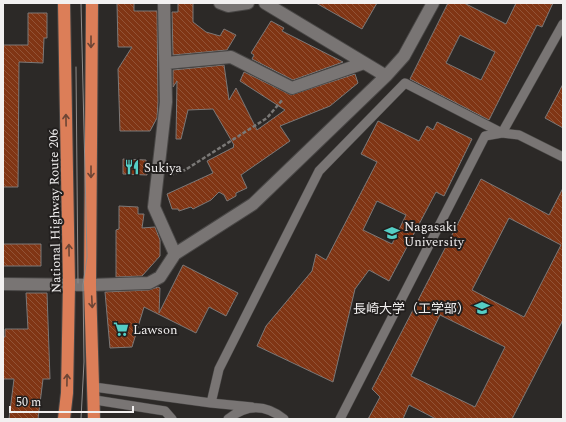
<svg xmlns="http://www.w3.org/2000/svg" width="566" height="422" font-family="Spectral,'Noto Sans JP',serif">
	<defs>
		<pattern id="building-back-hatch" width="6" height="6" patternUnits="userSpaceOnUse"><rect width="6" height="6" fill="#803514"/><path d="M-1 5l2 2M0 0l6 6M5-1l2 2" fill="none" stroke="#925336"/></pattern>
	</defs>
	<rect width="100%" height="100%" fill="#2c2927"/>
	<path fill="url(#building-back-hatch)" stroke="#7c7877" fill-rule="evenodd" d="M 117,3 L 134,3 L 134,11 L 157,11 L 158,102 L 157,118 L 150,131 L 120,131 L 118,69 L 132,47 L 118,47 Z
		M 178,3 L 193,3 L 193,22 L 206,32 L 220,36 L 224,29 L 236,35 L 227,50 L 173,55 L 172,12 L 178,12 Z
		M 316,3 L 377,3 L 362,29 Z
		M 448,3 L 464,3 L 506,24 L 516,3 L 553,3 L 542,27 L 537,25 L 489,120 L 410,79 ZM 460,35 L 495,52 L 481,80 L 446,63 Z
		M 28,13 L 47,13 L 47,38 L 44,38 L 43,63 L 19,62 L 18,187 L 3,187 L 3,45 L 28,45 Z
		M 271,21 L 284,28 L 282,31 L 343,62 L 293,80 L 252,59 L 254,55 L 251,53 Z
		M 224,65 L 229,100 L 236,88 L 257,130 L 285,110 L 240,81 L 244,72 L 291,95 L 355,74 L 358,83 L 330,106 L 280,126 L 290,141 L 241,175 L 247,188 L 236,193 L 236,196 L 227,201 L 224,195 L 219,192 L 211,200 L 193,209 L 191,207 L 179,211 L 178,209 L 172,209 L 167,194 L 213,173 L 207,161 L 234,147 L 233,146 L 234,145 L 213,109 L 188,110 L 181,139 L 176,139 L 177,81 L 173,87 L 173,70 Z
		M 563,84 L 563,128 L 545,118 Z
		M 378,121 L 419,141 L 427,126 L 433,130 L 437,122 L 472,139 L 444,196 L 436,192 L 389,281 L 369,270 L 355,289 L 333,382 L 257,346 L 266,326 L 312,271 L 316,254 L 326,260 L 377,162 L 361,154 ZM 377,201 L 406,215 L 392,244 L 363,230 Z
		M 123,159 L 146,160 L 147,175 L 123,174 Z
		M 481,179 L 549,215 L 563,188 L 563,320 L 512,419 L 436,419 L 409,405 L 403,419 L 368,419 L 380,397 L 372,389 ZM 509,218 L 561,245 L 524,317 L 472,290 ZM 440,315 L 505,347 L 475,407 L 411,376 Z
		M 119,206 L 138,207 L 138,214 L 144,214 L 142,228 L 155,227 L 160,240 L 160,256 L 142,276 L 116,277 L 116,230 L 119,229 Z
		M 3,244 L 41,244 L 41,266 L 3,266 Z
		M 183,265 L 238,293 L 226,316 L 209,307 L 196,333 L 144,307 L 132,347 L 110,348 L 105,292 L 149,290 L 158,287 L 160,288 L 159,313 Z
		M 26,293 L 47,293 L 50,379 L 43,379 L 38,419 L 9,419 L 14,379 L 3,379 L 3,337 L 5,337 L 5,329 L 28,329 Z"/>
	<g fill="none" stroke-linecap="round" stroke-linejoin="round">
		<g stroke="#494746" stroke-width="10">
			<path id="service" d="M 502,133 L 563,24
				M 94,387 L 211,403 L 252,407
				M 95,400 L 165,411 L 172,419
				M 211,403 L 219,369 L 319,171 L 405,83 L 502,133
				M 228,419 C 247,404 265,404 284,419
				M 340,419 L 485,136 L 502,133 L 519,135 L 563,157"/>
		</g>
		<g stroke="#494746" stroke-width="14">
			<path id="minor" d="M 164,3 L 166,102 L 154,207 L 175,254
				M 220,3 L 228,6 L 248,3
				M 265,3 L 386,76
				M 166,63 L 231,57 L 292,88 L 364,63
				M 3,284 L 90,285 L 149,283 L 160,277 L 175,254 L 253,204 L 386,76 L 404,56 L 433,3"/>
		</g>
		<g stroke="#494746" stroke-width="14">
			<path id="trunk" d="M 92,3 L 90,285 L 94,419
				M 64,419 L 67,393 L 69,284 L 64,3"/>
		</g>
		<path stroke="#7a7876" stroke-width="2.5" stroke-dasharray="4 2" stroke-linecap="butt" d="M 170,175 L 185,170 L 267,118 L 283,99"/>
		<use href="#service" stroke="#797574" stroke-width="9"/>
		<use href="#minor" stroke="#797574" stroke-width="12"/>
		<use href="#trunk" stroke="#dc7e58" stroke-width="12"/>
		<path stroke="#8f8c8b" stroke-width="1" d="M 81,3 L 87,257 L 83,285 L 84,362 L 81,419
			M 76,67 L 78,283"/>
	</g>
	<defs><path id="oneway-shaft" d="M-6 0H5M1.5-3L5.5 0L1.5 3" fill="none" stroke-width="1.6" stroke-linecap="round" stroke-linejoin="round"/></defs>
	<g stroke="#6c4535">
		<use href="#oneway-shaft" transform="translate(91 42) rotate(90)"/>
		<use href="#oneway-shaft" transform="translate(66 120) rotate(-91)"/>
		<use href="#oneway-shaft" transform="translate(91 172) rotate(90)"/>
		<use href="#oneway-shaft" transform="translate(69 250) rotate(-91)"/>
		<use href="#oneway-shaft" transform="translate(92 302) rotate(87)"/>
		<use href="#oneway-shaft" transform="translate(67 380) rotate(-89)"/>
	</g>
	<defs>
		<g id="restaurant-bare" transform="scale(1.2)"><path d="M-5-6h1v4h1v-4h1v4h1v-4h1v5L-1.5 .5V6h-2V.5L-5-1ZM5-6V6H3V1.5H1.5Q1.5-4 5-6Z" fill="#55cec5" stroke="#221f1e" stroke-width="2.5" paint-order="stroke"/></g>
		<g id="university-bare" transform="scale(1.2)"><path d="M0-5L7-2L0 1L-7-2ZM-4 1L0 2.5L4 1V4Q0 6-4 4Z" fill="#55cec5" stroke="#221f1e" stroke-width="2.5" paint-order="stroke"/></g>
		<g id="supermarket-bare" transform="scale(1.2)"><path d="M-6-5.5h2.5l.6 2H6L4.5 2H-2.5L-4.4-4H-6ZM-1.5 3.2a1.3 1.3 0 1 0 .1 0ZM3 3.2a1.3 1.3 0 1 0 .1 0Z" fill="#55cec5" stroke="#221f1e" stroke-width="2.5" paint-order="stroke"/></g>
	</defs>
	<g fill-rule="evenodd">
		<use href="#restaurant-bare" x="132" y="167"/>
		<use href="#university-bare" x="392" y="233"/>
		<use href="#university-bare" x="482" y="308"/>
		<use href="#supermarket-bare" x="121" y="329"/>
	</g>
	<g text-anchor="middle" stroke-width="4" stroke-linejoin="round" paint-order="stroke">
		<g font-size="13" fill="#f2f0f0" stroke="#221f1e" text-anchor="start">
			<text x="144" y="172">Sukiya</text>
			<text x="404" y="231">Nagasaki<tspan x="404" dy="15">University</tspan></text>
			<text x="470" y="313" text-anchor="end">長崎大学（工学部）</text>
			<text x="133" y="334">Lawson</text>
		</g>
		<g font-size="13" fill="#f2f0f0" stroke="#221f1e">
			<text transform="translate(54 211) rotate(-91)" y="5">National Highway Route 206</text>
		</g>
	</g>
	<rect width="566" height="422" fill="none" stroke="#f2f0f0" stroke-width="8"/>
	<path d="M10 406v6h123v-6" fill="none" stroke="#f2f0f0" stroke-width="2"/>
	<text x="16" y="406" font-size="12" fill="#f2f0f0" stroke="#221f1e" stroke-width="3" paint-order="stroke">50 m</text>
</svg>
